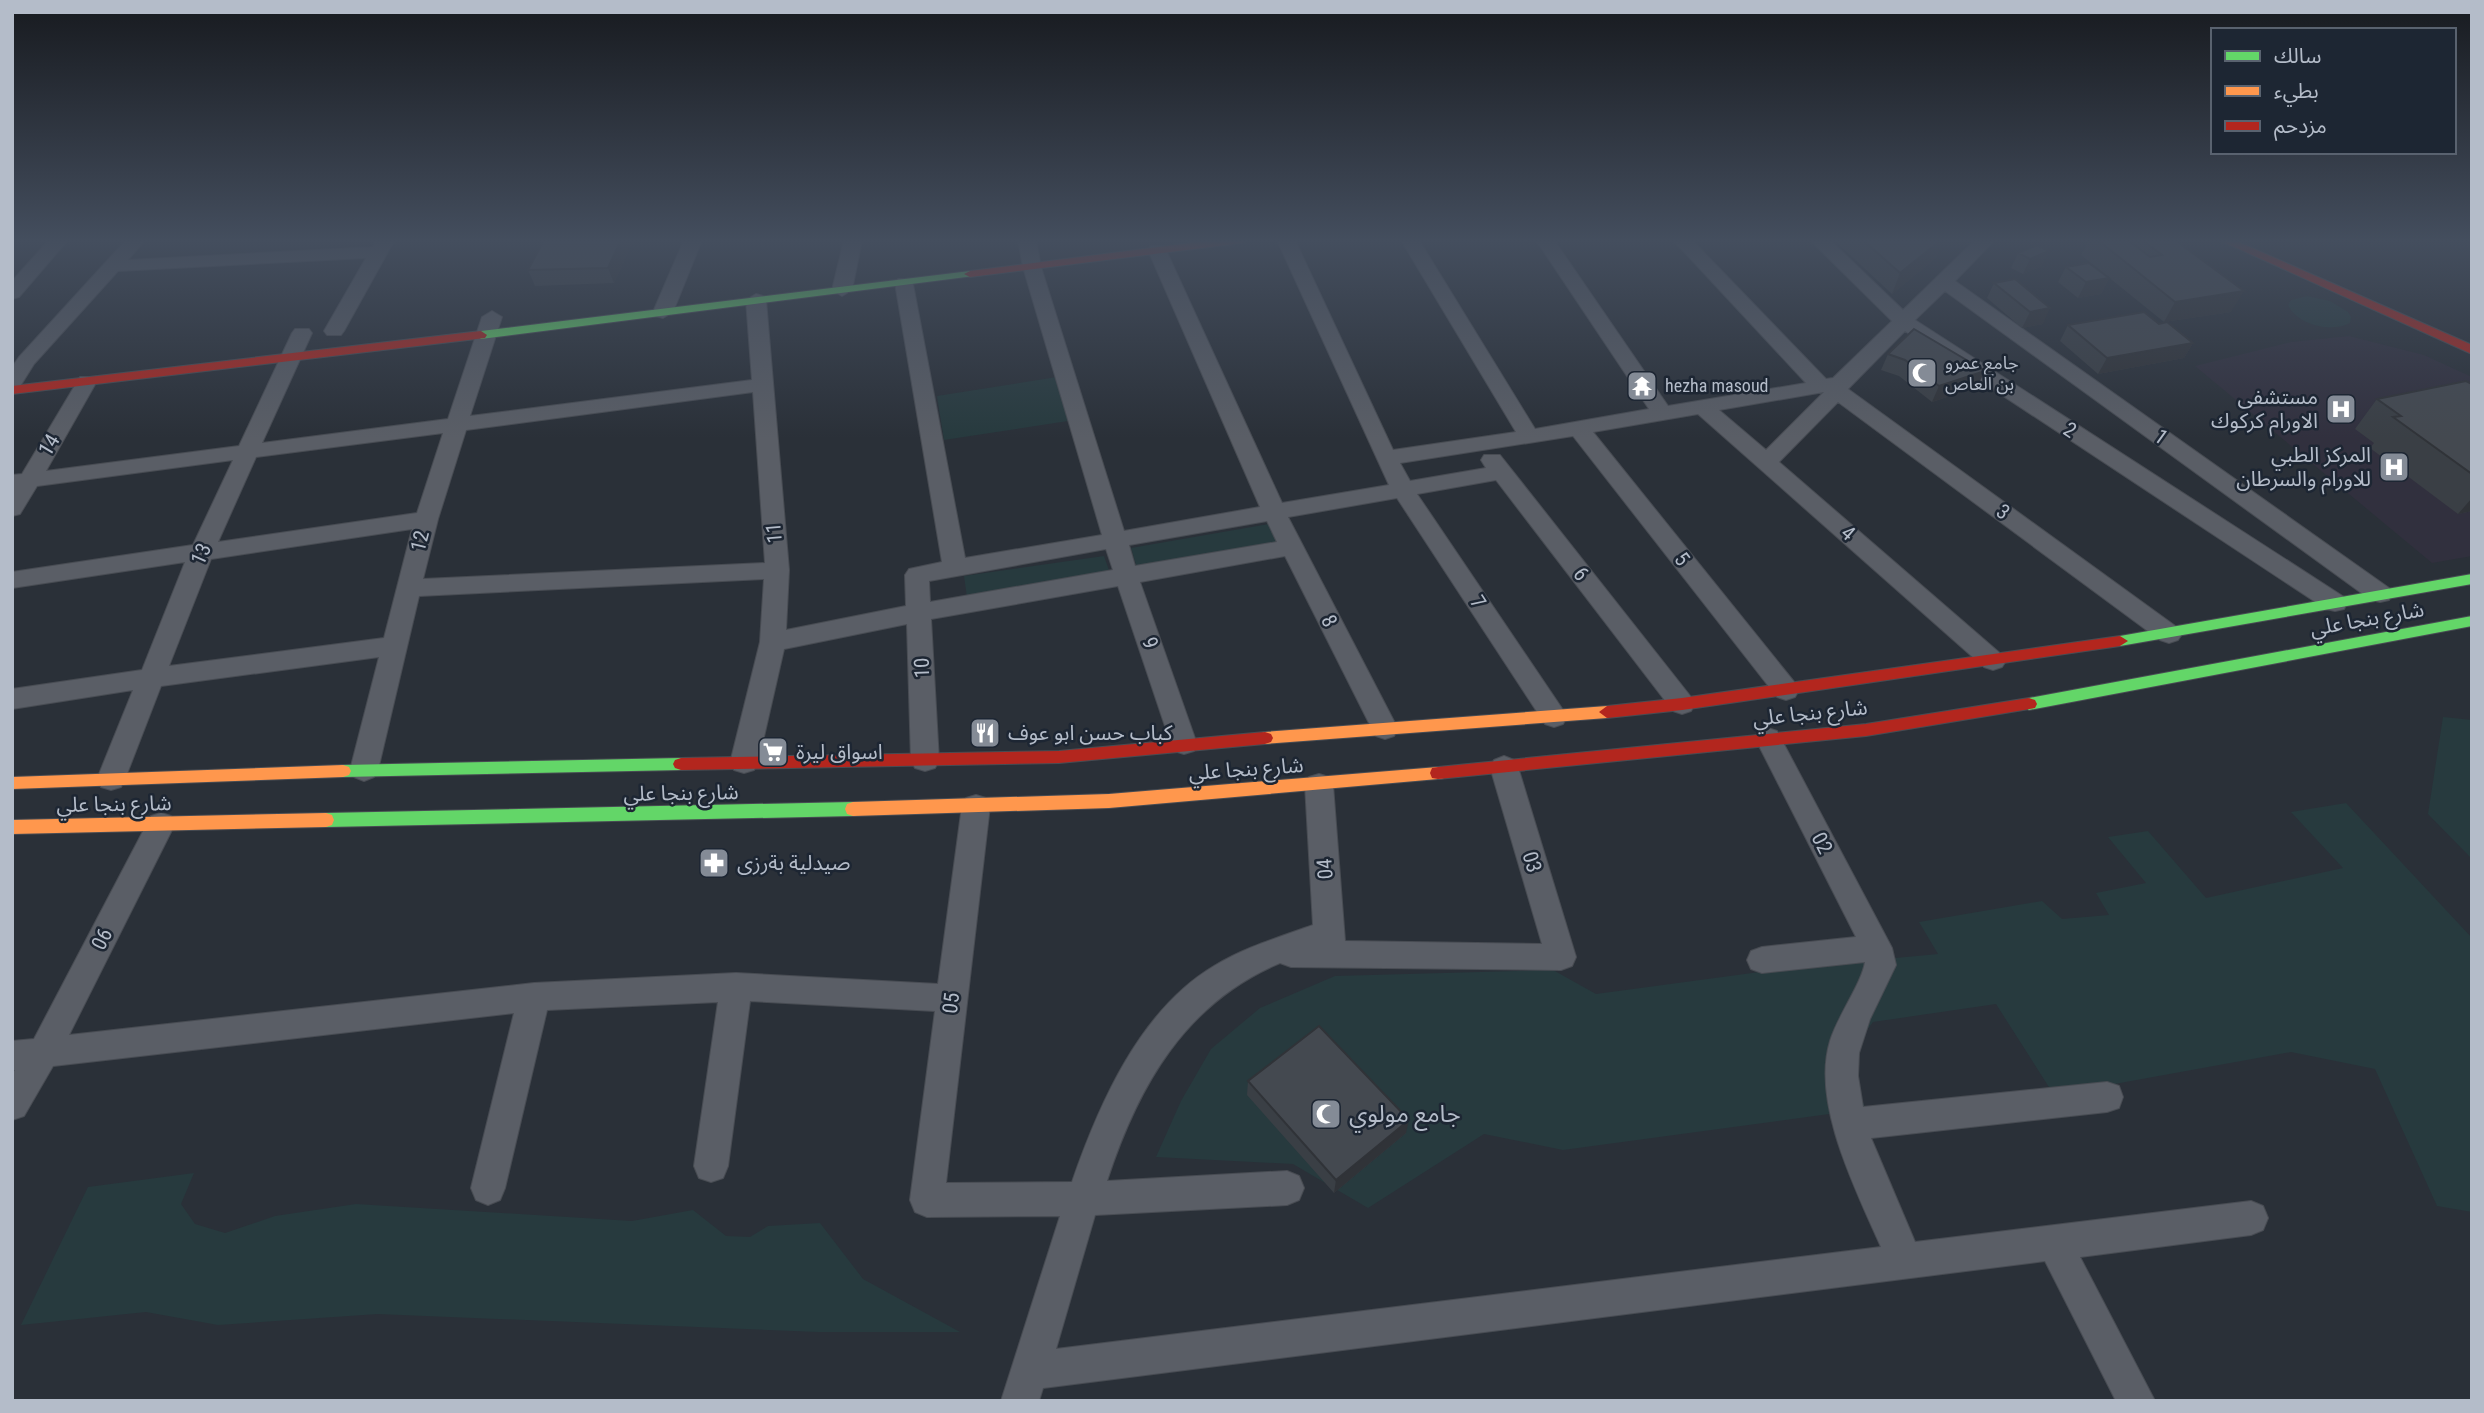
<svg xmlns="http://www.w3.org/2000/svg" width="2484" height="1413" font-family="'Roboto Condensed','Noto Sans Arabic',sans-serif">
	<rect width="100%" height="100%" fill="#2a3038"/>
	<path fill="#31303e" d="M 2349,336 L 2424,355 L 2472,377 L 2472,556 L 2432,563 L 2195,366 L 2291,342 Z"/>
	<path fill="#273a3e" d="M 2307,296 L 2330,301 L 2348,312 L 2351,317 L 2350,323 C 2332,333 2297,325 2288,305 L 2291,300 Z
		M 1057,377 L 1068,421 L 944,440 L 937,396 Z
		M 1269,524 L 1277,542 L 1137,568 L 1131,548 Z
		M 1104,556 L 1110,573 L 967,597 L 964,576 Z
		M 2443,717 L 2472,720 L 2472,859 L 2428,814 Z
		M 2346,803 L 2472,938 L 2472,1212 L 2437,1206 L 2375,1069 L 2291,1052 L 2054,1095 L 1996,1004 L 1873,1022 L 1854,1048 L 1854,1083 L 1866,1109 L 1563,1150 L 1484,1134 L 1368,1208 L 1293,1164 L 1156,1157 L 1181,1101 L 1211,1049 L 1260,1008 L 1335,976 L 1553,970 L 1596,994 L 1789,968 L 1938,954 L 1919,922 L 2042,901 L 2062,919 L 2109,915 L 2096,893 L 2146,883 L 2108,837 L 2148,831 L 2206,898 L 2343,868 L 2291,812 Z
		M 194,1173 L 181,1204 L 195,1224 L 225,1233 L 275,1216 L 356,1204 L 632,1221 L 693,1210 L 726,1236 L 750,1237 L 768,1226 L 820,1223 L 863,1279 L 960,1332 L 818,1332 L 378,1314 L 218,1325 L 146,1312 L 21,1325 L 88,1187 Z"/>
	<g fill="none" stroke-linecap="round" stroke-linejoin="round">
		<g stroke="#484c53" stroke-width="2">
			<path id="street" d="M 49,240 L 68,240 L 19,297 L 12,299 L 12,281 Z
				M 126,240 L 145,240 L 128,260 L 373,247 L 376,240 L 394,241 L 344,331 L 341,335 L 327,335 L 324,331 L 366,258 L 118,271 L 34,364 L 19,388 L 12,390 L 12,367 L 19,357 Z
				M 684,240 L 702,240 L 673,312 L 663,318 L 656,316 L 653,312 Z
				M 844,240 L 862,240 L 852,290 L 842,296 L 832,290 Z
				M 1018,240 L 1036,240 L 1041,267 L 1124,531 L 1260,507 L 1148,250 L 1150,246 L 1164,246 L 1166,250 L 1282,503 L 1389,485 L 1277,240 L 1295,240 L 1393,450 L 1516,432 L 1401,240 L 1419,240 L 1535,429 L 1649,409 L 1536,240 L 1554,240 L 1668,406 L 1806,383 L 1673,240 L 1692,240 L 1826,379 L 1833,378 L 1892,321 L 1810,240 L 1830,240 L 1903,310 L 1975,240 L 1995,240 L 1955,281 L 2389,588 L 2392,594 L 2389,600 L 2380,602 L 2371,600 L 1945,291 L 1915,320 L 2344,597 L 2347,603 L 2344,609 L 2335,611 L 2326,609 L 1905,331 L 1848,389 L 2178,628 L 2182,634 L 2178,640 L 2169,643 L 2160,640 L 1838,402 L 1779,462 L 2002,655 L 2006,661 L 2002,667 L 1993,670 L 1984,667 L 1698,414 L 1593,432 L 1795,683 L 1799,690 L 1795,697 L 1786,700 L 1777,697 L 1573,436 L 1400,463 L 1410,481 L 1486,468 L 1481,460 L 1484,455 L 1500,455 L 1691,697 L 1695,704 L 1691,711 L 1682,714 L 1673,711 L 1496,480 L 1417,494 L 1563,710 L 1567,717 L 1563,724 L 1554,727 L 1545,724 L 1397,498 L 1288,517 L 1398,729 L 1394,736 L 1385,739 L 1376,736 L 1372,729 L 1285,556 L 1140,582 L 1197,744 L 1194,751 L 1184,754 L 1174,751 L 1171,744 L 1118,586 L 931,619 L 939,761 L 935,768 L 925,771 L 915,768 L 911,761 L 907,624 L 784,649 L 758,763 L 754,770 L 744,773 L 734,770 L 730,763 L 760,642 L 764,579 L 419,596 L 378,770 L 374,777 L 364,781 L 354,777 L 350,770 L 379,657 L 161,686 L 125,779 L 121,787 L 111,790 L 101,787 L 97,779 L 133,690 L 12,709 L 12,689 L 142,670 L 185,562 L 12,588 L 12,572 L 193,545 L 233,460 L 37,486 L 20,514 L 12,516 L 12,475 L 22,474 L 80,377 L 94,377 L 97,381 L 46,471 L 239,446 L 292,333 L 295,329 L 309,329 L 312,333 L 262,443 L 448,419 L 482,317 L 492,311 L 502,317 L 470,416 L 752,380 L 746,300 L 756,294 L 763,296 L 766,300 L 789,570 L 786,630 L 906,606 L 905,575 L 909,569 L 942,562 L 895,283 L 898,279 L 912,279 L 965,558 L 1102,535 L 1023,267 ZM 753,392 L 765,563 L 423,579 L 438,519 L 466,430 ZM 1824,392 L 1766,450 L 1719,410 ZM 443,433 L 417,513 L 218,542 L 256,457 ZM 1267,521 L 1277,542 L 1135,566 L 1129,545 ZM 412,529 L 384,638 L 169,666 L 211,559 ZM 1106,549 L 1113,570 L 930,602 L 929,581 Z
				M 1768,728 L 1777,731 L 1892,948 L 1896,965 L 1870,1019 L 1859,1053 L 1858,1076 L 1863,1107 L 2107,1082 L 2119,1086 L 2123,1097 L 2119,1108 L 2107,1112 L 1871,1138 L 1915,1242 L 2251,1201 L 2263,1206 L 2268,1218 L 2263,1230 L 2251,1235 L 2080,1257 L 2155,1401 L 2116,1401 L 2045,1261 L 1043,1388 L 1039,1401 L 1001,1401 L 1060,1216 L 927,1217 L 915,1212 L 910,1200 L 935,1011 L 750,1001 L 728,1166 L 723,1178 L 711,1182 L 699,1178 L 694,1166 L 718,1002 L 547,1010 L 505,1188 L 500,1200 L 488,1205 L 476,1200 L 471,1188 L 514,1013 L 53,1066 L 24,1116 L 12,1120 L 12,1074 L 15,1070 L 12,1071 L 12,1041 L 34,1039 L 151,816 L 161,813 L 171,816 L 175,824 L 69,1035 L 534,983 L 736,973 L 938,984 L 962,806 L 966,798 L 976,795 L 986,798 L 990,806 L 946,1183 L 1072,1182 C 1099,1104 1140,1010 1214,966 C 1245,947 1280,937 1313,925 L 1305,785 L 1309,777 L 1319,774 L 1329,777 L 1333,785 L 1345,941 L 1542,944 L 1490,767 L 1494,760 L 1504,756 L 1514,760 L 1518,767 L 1576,957 L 1572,966 L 1561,970 L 1291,967 L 1280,963 C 1185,1003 1138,1086 1107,1181 L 1287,1171 L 1299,1176 L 1304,1188 L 1299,1200 L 1287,1205 L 1095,1215 L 1056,1349 L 1881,1247 C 1856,1190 1811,1103 1830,1041 C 1837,1017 1862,983 1865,962 L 1762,973 L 1751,969 L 1747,960 L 1751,951 L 1762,947 L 1856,937 L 1755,738 L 1759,731 Z"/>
		</g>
		<g stroke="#484c53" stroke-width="2">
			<path id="fast" d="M 970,271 L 974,272 L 974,276 L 481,339 L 475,335 L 481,331 Z
				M 2472,574 L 2472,584 L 2120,646 L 2112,641 L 2120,636 Z
				M 2472,616 L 2472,626 L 2029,710 L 2021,704 L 2029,698 Z
				M 681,758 L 687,760 L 689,764 L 687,768 L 681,770 L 343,777 L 337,775 L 335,771 L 337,767 L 343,765 Z
				M 853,802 L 859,804 L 861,809 L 859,814 L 853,816 L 326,827 L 320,825 L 318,820 L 320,815 L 326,813 Z"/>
		</g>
		<g stroke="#484c53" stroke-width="2">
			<path id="slow" d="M 1607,706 L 1615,712 L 1607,718 L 1265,744 L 1259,742 L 1257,738 L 1259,734 L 1265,732 Z
				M 343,765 L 349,767 L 351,771 L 349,775 L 343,777 L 12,789 L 12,777 Z
				M 1438,767 L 1444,768 L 1446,773 L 1444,778 L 1438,779 L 1109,808 L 853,816 L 847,814 L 845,809 L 847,804 L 853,802 L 1109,794 Z
				M 326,813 L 332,815 L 334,820 L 332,825 L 326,827 L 12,834 L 12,820 Z"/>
		</g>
		<g stroke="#484c53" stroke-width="2">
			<path id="jam" d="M 1214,240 L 1247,240 L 1242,243 L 970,277 L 964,274 L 970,271 Z
				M 2219,240 L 2234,240 L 2472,345 L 2472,354 Z
				M 481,331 L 487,335 L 485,338 L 12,394 L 12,386 Z
				M 2120,636 L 2128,641 L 2120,646 L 1682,710 L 1607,718 L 1599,712 L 1607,706 L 1682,698 Z
				M 2029,698 L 2035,700 L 2037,704 L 2035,708 L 1866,736 L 1438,779 L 1432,778 L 1430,773 L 1432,768 L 1438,767 L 1866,724 Z
				M 1265,732 L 1271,734 L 1273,738 L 1271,742 L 1265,744 L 1059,763 L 681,770 L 675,768 L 673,764 L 675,760 L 681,758 L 1059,751 Z"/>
		</g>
		<use href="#street" fill="#5a5e66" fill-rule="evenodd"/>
		<use href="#fast" fill="#63d668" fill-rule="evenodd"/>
		<use href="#slow" fill="#ff974d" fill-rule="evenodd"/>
		<use href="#jam" fill="#b3261e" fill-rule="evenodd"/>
	</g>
	<path fill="#3a3f45" d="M 634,240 L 614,283 L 535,286 L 528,270 Z
		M 1834,240 L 1943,240 L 1936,258 L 1892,294 Z
		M 2089,240 L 2175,240 L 2231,312 L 2164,322 L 2081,255 Z
		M 2018,253 L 2042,266 L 2023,274 L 2011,268 Z
		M 2066,267 L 2109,278 L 2101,294 L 2078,298 L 2058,282 Z
		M 2015,279 L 2043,324 L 2022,328 L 1987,298 L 1994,283 Z
		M 2159,324 L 2193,343 L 2184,358 L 2098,374 L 2060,341 L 2068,325 Z
		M 1888,354 L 1977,387 L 1932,402 L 1899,376 L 1881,370 Z
		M 2472,384 L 2472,511 L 2458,514 L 2370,448 L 2374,443 L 2355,429 L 2377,399 Z
		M 1248,1081 L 1406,1133 L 1334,1193 L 1247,1095 Z"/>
	<path fill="#303338" d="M 621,240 L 634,240 L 614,283 L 608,268 Z
		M 1935,240 L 1943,240 L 1936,258 L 1892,294 L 1900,273 Z
		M 2049,251 L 2042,266 L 2023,274 L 2030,259 Z
		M 2109,278 L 2101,294 L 2078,298 L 2086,282 Z
		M 2244,291 L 2231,312 L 2164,322 L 2175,302 Z
		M 2050,308 L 2043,324 L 2022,328 L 2030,312 Z
		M 2193,343 L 2184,358 L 2098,374 L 2107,358 Z
		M 1985,371 L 1977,387 L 1932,402 L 1939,386 Z
		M 2472,498 L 2472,511 L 2458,514 Z
		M 1409,1120 L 1406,1133 L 1334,1193 L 1336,1180 Z"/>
	<path fill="#444950" stroke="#303338" stroke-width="2" d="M 544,240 L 621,240 L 608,268 L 528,270 Z
		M 1863,240 L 1941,240 L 1900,273 Z
		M 2098,240 L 2128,240 L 2150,257 L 2162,255 L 2142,240 L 2175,240 L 2244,291 L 2175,302 Z
		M 2037,245 L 2049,251 L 2030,259 L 2018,253 Z
		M 2089,263 L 2109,278 L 2086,282 L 2066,267 Z
		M 2015,279 L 2050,308 L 2030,312 L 1994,283 Z
		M 2144,312 L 2159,324 L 2167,322 L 2193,343 L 2107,358 L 2068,325 Z
		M 1914,329 L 1985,371 L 1939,386 L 1905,360 L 1888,354 Z
		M 2466,381 L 2472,384 L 2472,474 L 2393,417 L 2401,416 L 2377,399 Z
		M 1319,1026 L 1409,1120 L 1336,1180 L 1248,1081 Z"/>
	<linearGradient id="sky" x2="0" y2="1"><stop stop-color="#171a1f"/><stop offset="0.55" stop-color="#444e5e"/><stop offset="1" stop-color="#444e5e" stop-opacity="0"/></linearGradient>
	<rect width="2484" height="438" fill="url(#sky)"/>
	<defs>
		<g id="mosque-square" transform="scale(1.575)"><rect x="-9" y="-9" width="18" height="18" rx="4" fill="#848b96" stroke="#1d2633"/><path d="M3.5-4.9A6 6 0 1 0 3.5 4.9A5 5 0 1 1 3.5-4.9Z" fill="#fff"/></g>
		<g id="temple-square" transform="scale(1.575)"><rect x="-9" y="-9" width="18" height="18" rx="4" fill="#848b96" stroke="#1d2633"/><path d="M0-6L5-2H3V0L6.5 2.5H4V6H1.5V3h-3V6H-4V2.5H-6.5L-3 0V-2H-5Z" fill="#fff"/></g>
		<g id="hospital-square" transform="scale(1.575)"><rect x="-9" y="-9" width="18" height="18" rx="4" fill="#848b96" stroke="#1d2633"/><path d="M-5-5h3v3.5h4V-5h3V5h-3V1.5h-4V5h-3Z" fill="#fff"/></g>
		<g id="restaurant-square" transform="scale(1.575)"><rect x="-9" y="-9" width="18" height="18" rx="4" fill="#848b96" stroke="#1d2633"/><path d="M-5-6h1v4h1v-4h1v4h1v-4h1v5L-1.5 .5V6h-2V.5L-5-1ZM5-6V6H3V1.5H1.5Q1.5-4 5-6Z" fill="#fff"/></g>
		<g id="supermarket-square" transform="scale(1.575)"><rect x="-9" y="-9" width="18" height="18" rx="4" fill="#848b96" stroke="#1d2633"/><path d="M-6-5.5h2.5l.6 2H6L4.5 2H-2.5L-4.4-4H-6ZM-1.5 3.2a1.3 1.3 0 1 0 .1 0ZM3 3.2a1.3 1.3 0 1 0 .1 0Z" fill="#fff"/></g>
		<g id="pharmacy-square" transform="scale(1.575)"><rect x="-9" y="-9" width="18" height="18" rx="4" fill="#848b96" stroke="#1d2633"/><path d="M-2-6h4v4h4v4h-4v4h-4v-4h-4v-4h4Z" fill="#fff"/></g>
	</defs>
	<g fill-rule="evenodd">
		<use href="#mosque-square" x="1922" y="373"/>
		<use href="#temple-square" x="1642" y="386"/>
		<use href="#hospital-square" x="2341" y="409"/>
		<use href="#hospital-square" x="2394" y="467"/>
		<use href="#restaurant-square" x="985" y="733"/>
		<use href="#supermarket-square" x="773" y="752"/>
		<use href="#pharmacy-square" x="714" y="863"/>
		<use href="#mosque-square" x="1326" y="1114"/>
	</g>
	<g text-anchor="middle" stroke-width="5" stroke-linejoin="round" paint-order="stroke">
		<g font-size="18" fill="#b4bcc9" stroke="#1d2633" text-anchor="start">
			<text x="1945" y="369">جامع عمرو<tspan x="1945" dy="21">بن العاص</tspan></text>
			<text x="1665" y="392">hezha masoud</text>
		</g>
		<g font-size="21" fill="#b4bcc9" stroke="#1d2633" text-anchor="start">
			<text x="2318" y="404" text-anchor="end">مستشفى<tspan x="2318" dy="24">الاورام كركوك</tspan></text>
			<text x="2371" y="462" text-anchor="end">المركز الطبي<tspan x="2371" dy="24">للاورام والسرطان</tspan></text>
			<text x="1008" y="740">كباب حسن ابو عوف</text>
			<text x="796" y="759">اسواق ليرة</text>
			<text x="737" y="870">صيدلية بةرزى</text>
		</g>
		<g font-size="21" fill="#b4bcc9" stroke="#1d2633">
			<text transform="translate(2070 430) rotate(33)" y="7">2</text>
			<text transform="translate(2161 437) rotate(36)" y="7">1</text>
			<text transform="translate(49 445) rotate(-59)" y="7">14</text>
			<text transform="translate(2003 512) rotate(36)" y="7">3</text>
			<text transform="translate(774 533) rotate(-95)" y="7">11</text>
			<text transform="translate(1848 533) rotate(41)" y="7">4</text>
			<text transform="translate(420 541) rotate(-76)" y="7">12</text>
			<text transform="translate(201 554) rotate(-66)" y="7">13</text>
			<text transform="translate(1682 559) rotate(52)" y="7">5</text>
			<text transform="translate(1581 574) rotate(52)" y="7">6</text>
			<text transform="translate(1478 602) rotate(57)" y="7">7</text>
			<text transform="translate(2367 619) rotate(-10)" y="7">شارع بنجا علي</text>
			<text transform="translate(1329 621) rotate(63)" y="7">8</text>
			<text transform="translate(1150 643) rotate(71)" y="7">9</text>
			<text transform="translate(922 668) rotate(-92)" y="7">10</text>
			<text transform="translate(1810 713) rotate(-6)" y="7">شارع بنجا علي</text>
			<text transform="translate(1246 769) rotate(-4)" y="7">شارع بنجا علي</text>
			<text transform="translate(681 793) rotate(-1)" y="7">شارع بنجا علي</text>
			<text transform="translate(114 804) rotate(-1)" y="7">شارع بنجا علي</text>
			<text transform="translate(1822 843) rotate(63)" y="7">02</text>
			<text transform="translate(1532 862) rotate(73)" y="7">03</text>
			<text transform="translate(1325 869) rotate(-94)" y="7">04</text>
			<text transform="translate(102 939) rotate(-63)" y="7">06</text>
			<text transform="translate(951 1003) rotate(-83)" y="7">05</text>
		</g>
		<g font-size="24" fill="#b4bcc9" stroke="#1d2633" text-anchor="start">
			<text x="1349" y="1122">جامع مولوي</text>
		</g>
	</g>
	<rect width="2484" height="1413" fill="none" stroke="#b4bcc9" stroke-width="28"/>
	<rect x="2211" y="28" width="245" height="126" fill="#1d2633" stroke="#59626f" stroke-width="2"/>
	<rect x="2225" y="51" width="35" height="10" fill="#63d668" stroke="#59626f" stroke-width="2"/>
	<text x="2274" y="63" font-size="21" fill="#b4bcc9">سالك</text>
	<rect x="2225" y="86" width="35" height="10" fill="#ff974d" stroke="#59626f" stroke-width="2"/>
	<text x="2274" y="98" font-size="21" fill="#b4bcc9">بطيء</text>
	<rect x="2225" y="121" width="35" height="10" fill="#b3261e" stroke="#59626f" stroke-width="2"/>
	<text x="2274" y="133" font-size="21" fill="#b4bcc9">مزدحم</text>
</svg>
